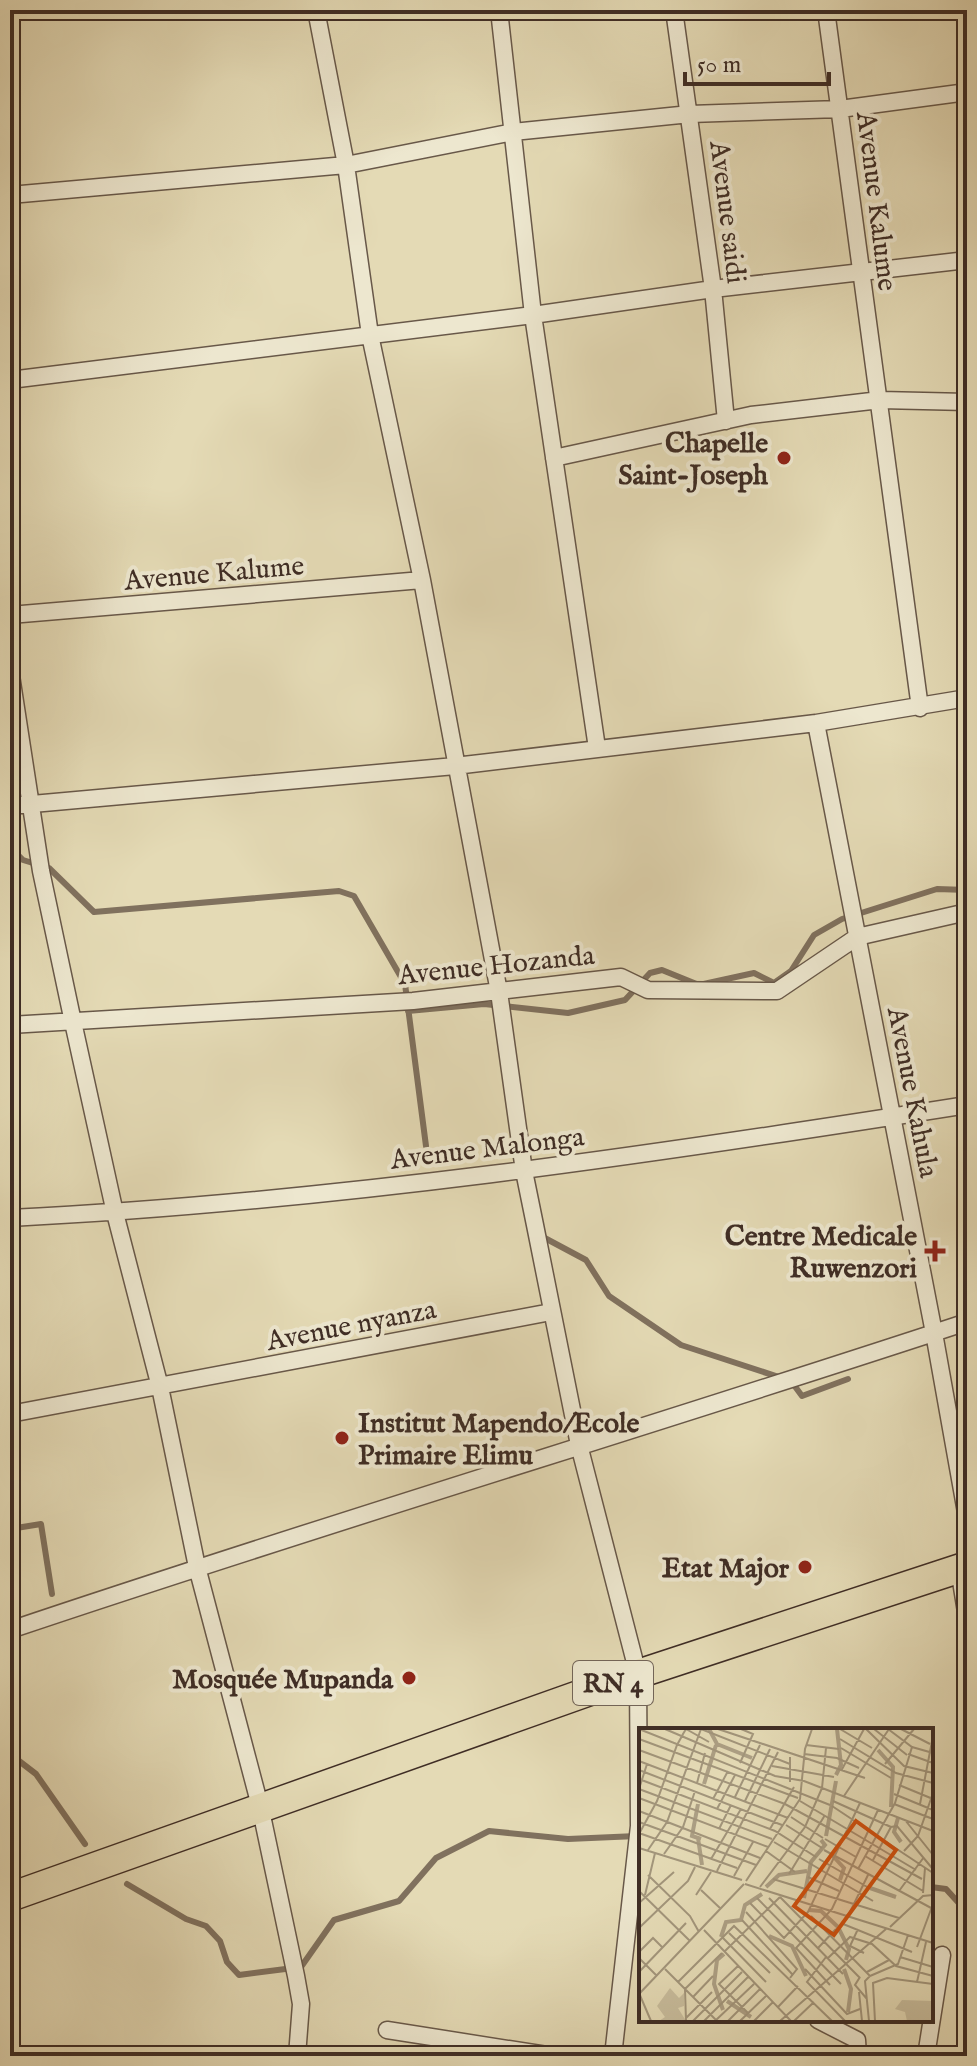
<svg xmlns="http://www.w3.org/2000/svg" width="977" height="2066" font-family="'IM FELL English',serif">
	<rect width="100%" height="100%" fill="#e4dab5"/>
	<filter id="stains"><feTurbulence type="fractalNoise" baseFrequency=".0025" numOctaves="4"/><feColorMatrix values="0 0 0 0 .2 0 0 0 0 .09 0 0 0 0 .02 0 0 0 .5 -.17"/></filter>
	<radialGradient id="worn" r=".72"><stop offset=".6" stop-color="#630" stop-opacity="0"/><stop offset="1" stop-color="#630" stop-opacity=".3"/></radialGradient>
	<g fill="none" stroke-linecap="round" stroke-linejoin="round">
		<path stroke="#80715e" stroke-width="6" d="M 10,847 L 23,860 L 49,868 L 94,912 L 339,891 L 354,896 L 405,984 L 426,1146
			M 408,1011 L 484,1004 L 568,1013 L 625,1000 L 650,973 L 662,970 L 699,985 L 754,973 L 774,983 L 791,971 L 814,935 L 842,919 L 937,889 L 967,890
			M 541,1236 L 586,1260 L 609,1296 L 681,1345 L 791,1381 L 802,1396 L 848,1379
			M 10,1529 L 41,1524 L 52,1594
			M 10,1754 L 36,1774 L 85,1844
			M 127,1884 L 186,1919 L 206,1926 L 220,1941 L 227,1962 L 239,1975 L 301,1967 L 334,1920 L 399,1901 L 436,1858 L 489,1831 L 568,1839 L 637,1836
			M 931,1887 L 946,1889 L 967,1912"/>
		<g stroke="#685849" stroke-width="19">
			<path id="street" d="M 316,10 L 346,165 L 370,335 L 422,580 L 499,992 L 524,1171 L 535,1225 L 579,1445 L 638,1674 L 639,1826 L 613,2056
				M 499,10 L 533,315 L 597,748
				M 674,10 L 713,289 L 726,421
				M 826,10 L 920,708
				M 10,195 L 346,165 L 513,132 L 690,114 L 840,109 L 967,92
				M 10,380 L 533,315 L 713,289 L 967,260
				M 554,458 L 751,415 L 880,400 L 967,402
				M 10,615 L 422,580
				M 10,669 L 41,871 L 73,1022 L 115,1213 L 160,1387 L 197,1567 L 260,1806 L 296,1976 L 301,2004 L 297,2056
				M 816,723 L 934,1333 L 967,1518
				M 10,806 L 455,766 L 816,723 L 967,698
				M 10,1025 L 413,1001 L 621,977 L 648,990 L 777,991 L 857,937 L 967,912
				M 10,1218 C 331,1202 650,1155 967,1105
				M 10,1414 L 551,1312
				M 959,1569 L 967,1618
				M 10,1630 C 327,1523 649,1427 967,1322
				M 818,2020 L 857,2040 L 858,2056
				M 387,2030 L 553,2056
				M 926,2056 L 942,1955"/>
		</g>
		<g stroke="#3f2d25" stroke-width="31">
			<path id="highway" d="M 10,1897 L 638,1674 L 967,1566"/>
		</g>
		<use href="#street" stroke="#ede7cf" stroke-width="16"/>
		<use href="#highway" stroke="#e4dab5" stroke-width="28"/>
	</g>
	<g fill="#8f2418" stroke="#ede7cf" stroke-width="3">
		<circle cx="784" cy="458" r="8"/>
		<path d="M931 1239h8v8h8v8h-8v8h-8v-8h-8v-8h8z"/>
		<circle cx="342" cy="1438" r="8"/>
		<circle cx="805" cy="1567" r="8"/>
		<circle cx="409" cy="1678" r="8"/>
	</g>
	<g text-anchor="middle" stroke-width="8" stroke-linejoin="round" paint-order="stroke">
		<rect fill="#ede7cf" stroke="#736558" stroke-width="2" x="573" y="1661" width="80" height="44" rx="6"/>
		<g font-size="26" font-weight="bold" fill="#3f2d25">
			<text x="613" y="1692">RN 4</text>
		</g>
		<g font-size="28" fill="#3f2d25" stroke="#ede7cf">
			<text transform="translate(878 201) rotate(83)" y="10">Avenue Kalume</text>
			<text transform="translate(729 212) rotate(83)" y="10">Avenue saidi</text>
			<text transform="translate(214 572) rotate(-5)" y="10">Avenue Kalume</text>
			<text transform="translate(496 964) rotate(-6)" y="10">Avenue Hozanda</text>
			<text transform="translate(914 1092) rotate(79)" y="10">Avenue Kahula</text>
			<text transform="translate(487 1147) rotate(-7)" y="10">Avenue Malonga</text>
			<text transform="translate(351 1324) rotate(-11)" y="10">Avenue nyanza</text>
		</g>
		<g font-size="28" font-weight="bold" fill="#3f2d25" stroke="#ede7cf" text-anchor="end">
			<text x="768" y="452">Chapelle<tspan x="768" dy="32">Saint-Joseph</tspan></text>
			<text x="917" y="1245">Centre Medicale<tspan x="917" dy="32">Ruwenzori</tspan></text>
			<text x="358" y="1432" text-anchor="start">Institut Mapendo/Ecole<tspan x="358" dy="32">Primaire Elimu</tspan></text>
			<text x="789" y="1577">Etat Major</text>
			<text x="393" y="1688">Mosquée Mupanda</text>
		</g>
	</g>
	<g transform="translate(639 1728)">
		<rect width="294" height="294" fill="#e4dab5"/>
		<path d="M 31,260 L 40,270 L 45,265 L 45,278 L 39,280 L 47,293 L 20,293 L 26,289 L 18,278 ZM 263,272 L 294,273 L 294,293 L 268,293 L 266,284 L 256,281 Z" fill="#c8bd9d"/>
		<path fill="none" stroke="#ac9f84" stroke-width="4" d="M 70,1 L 78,16 L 113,30M 239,22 L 254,39 L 252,79M 197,47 L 202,37 L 198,1M 65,56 L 77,17M 59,76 L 53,108 L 62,111M 259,90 L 255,104 L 262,114M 187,108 L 197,53M 59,110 L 63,137M 192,126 L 205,140 L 201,152M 127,159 L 140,147 L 168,143M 231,160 L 257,169M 165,170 L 172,134 L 186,117 L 182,112M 170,182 L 182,183 L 199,199 L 210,221 L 207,232M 130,208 L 153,218 L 167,248M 82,209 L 87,194 L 102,192 L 106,177 L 123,166M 205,241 L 212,261 L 209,284M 88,273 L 112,289M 84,282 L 75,256 L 78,232 L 85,226"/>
		<path fill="none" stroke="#a2957b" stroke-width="2" d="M 0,1 L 191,77M 26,1 L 136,48 L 165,53 L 294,103M 62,1 L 151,36M 79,1 L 226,50M 201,1 L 233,20M 227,1 L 265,38 L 294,45M 235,1 L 268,27M 249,1 L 273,19 L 294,25M 262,1 L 291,16M 0,11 L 159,70M 201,11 L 257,45 L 294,55M 167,17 L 200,21M 202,20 L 252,50M 0,22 L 146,76 L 283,151M 165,26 L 198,30 L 220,40M 269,26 L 294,35M 0,33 L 149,90M 101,35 L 114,6 L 102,1M 246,36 L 275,1M 133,38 L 195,49M 0,42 L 143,97M 202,43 L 225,1M 0,51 L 136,103 L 177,129M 151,54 L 151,29M 58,55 L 66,25M 260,57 L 294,71M 183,60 L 187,20M 0,61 L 133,111M 0,61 L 8,36M 255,66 L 294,82M 205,68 L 250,1M 96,69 L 121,17M 0,70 L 129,119M 74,71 L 89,43M 106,73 L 131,21M 161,73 L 277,142M 194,73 L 252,99M 255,76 L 294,91M 281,76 L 294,8M 193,78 L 294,145M 78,81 L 96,47M 0,83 L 121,130M 152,89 L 184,110M 266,92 L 294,127M 0,94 L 117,137M 147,97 L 183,120M 80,101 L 92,77M 131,101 L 155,59M 0,105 L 98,140M 0,106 L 18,73 L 38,17 L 43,8 L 44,6 L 47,1 L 70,14M 186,111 L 217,129M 135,114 L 234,173M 0,120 L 103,152M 9,122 L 28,94 L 62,1M 185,122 L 294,181M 127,123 L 156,144M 265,123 L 279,108 L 294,65M 25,126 L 44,99 L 56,63M 226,128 L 284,163M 72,131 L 102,81M 180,131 L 230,160M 234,132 L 252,99 L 258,98 L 293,140M 219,141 L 256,75 L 273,19M 78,143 L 139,24M 150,146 L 186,87M 9,147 L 51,188 L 60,204M 95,148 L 114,114M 169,149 L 200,163M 134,151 L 260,190M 107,153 L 161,71 L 166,21 L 173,1M 106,156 L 294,215M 121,159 L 166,99 L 183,60M 62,162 L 82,181M 0,163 L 51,213M 260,163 L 285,129M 284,165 L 286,140M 6,167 L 16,125M 57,167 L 72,144M 141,169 L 221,250M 118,170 L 202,256M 130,170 L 204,246M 0,175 L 35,144M 111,175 L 145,210 L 169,184 L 221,75M 107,184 L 158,241 L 151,250M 209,186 L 204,196 L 273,224M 210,186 L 229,147M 172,188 L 231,248M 103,192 L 153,246M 251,199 L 284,168 L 294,167M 0,200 L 49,153 L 56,139M 219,201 L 211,218 L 225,225M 65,202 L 152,293M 90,205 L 131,245M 84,210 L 127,254M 278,219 L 294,176M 179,220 L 197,201M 86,223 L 141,169M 0,224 L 14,210 L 23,219M 187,229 L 168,254 L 206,293M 261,229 L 294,239M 0,230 L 18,248M 189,230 L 211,209 L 233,216 L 257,238 L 294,248M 99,238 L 80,256 L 109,285M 26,241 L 78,293M 166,241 L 208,286 L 221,281M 0,244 L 47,195M 228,244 L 250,232M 231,248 L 259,236 L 269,207M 221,249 L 216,257 L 228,271M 39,254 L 95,198 L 193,293M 278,254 L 287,214M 191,257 L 157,220 L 193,181 L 239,82M 220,264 L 223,293M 0,265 L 12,293M 0,266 L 105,156M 54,269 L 74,248M 139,279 L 159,258M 47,290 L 73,264M 47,293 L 46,261 L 83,225M 54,293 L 103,244M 65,293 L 109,249M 76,293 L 115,256M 89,293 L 121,261M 101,293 L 128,267M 115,293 L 134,274M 141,293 L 247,201M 155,293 L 175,274M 230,293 L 226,253 L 231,248M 236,293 L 234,255 L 248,250 L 294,256"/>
		<path fill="#cf5210" fill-opacity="0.15" stroke="#cf5210" stroke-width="4" d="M 217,93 L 257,122 L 195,207 L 155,178 Z"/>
		<rect width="294" height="294" fill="none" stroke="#3f2d25" stroke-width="4"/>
	</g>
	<rect width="977" height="2066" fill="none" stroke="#e4dab5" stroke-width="40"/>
	<rect x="12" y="12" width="953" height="2042" fill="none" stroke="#3f2d25" stroke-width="4"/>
	<rect x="20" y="20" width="937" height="2026" fill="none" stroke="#3f2d25" stroke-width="2"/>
	<path d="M685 72v12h144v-12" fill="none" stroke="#3f2d25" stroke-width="4"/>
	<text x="697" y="72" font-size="24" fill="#3f2d25" stroke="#ede7cf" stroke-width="6" paint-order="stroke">50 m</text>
	<rect width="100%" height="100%" filter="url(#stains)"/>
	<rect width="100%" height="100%" fill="url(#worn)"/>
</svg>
